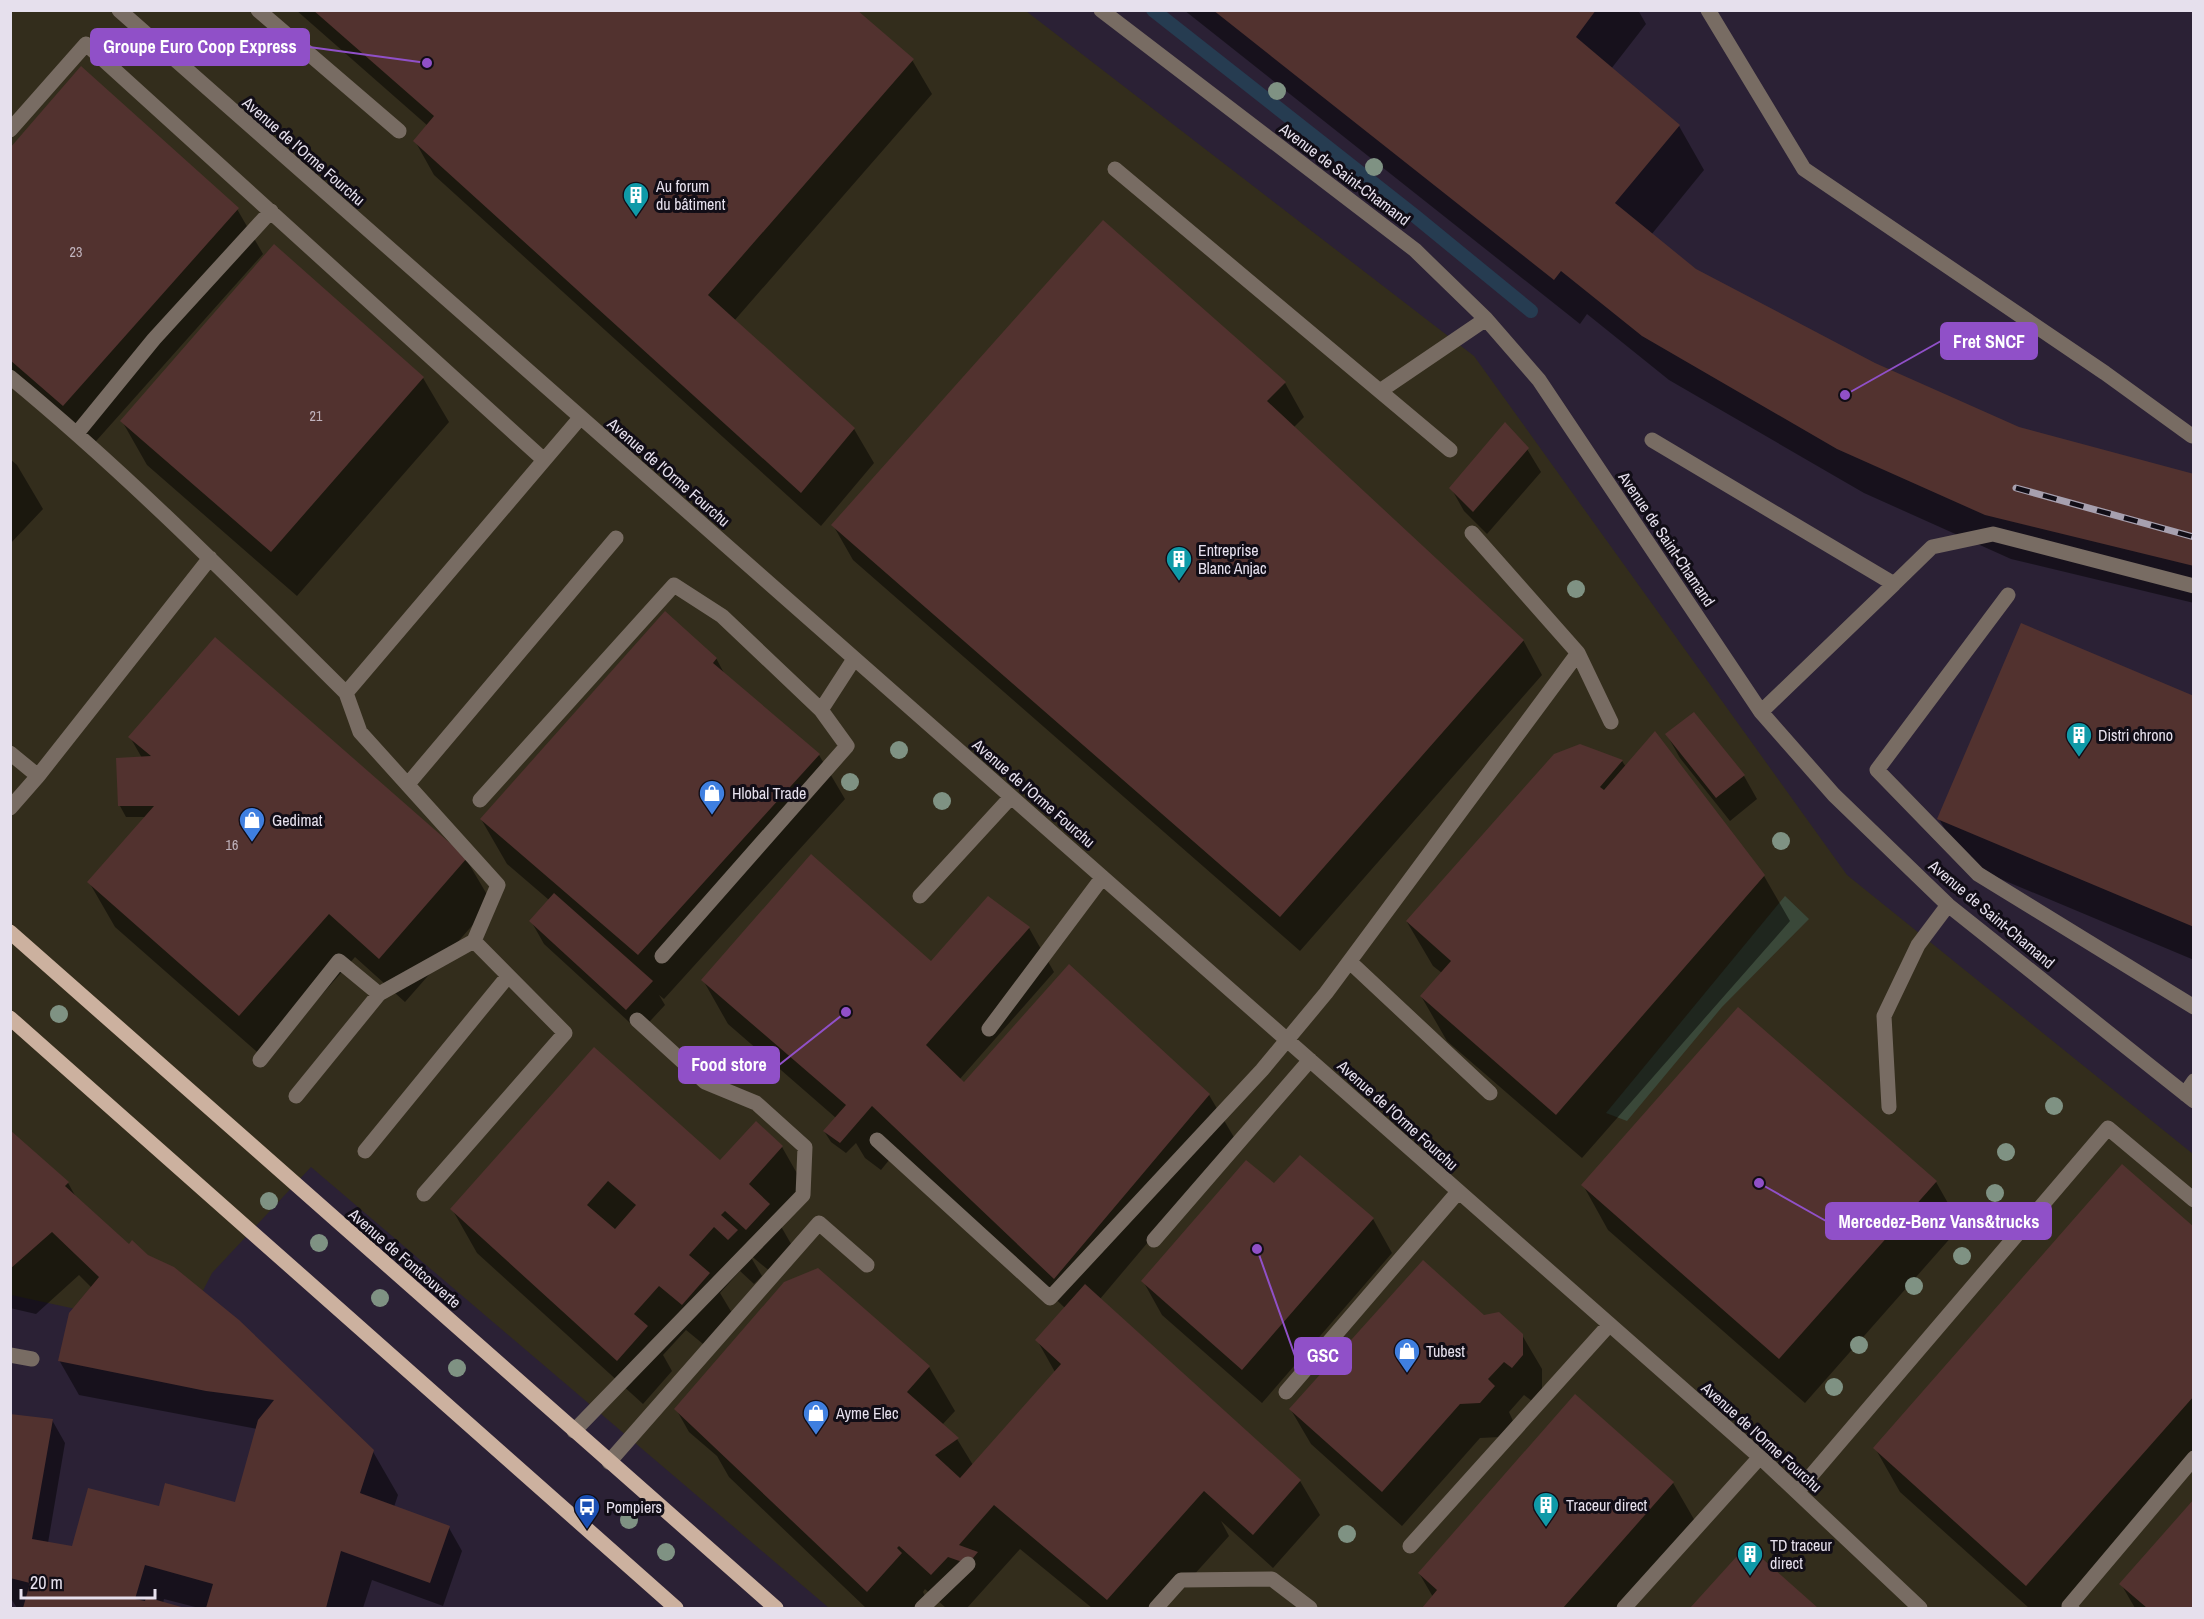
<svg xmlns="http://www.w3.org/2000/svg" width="2204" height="1619" font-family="'Archivo Narrow',sans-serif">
	<rect width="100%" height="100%" fill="#2b2135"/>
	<path fill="#332d1c" d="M 11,11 L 1026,11 L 1474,356 L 1847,875 L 2193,1154 L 2193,1608 L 829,1608 L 311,1167 L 212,1273 L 182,1332 L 11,1295 Z"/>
	<path fill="#3a4839" d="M 1785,896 L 1809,919 L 1722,1007 L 1627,1121 L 1606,1113 Z"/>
	<path fill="#0007" d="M 296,10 L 855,10 L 912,60 L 932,94 L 734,321 L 854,429 L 874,463 L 821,526 L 434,175 L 415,141 L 428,126 Z
		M 1184,10 L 1638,10 L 1646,24 L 1611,69 L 1679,126 L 1704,170 L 1651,235 L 1695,270 L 1874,364 L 2019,428 L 2194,476 L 2194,603 L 2011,559 L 1864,493 L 1669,380 L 1587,314 L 1580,324 Z
		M 10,150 L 237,209 L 263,254 L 89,449 L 10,381 Z
		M 423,378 L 449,422 L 297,596 L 147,465 L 122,421 Z
		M 1285,383 L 1304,417 L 1293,428 L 1523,640 L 1542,675 L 1300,951 L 853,560 L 833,525 Z
		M 1527,449 L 1541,472 L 1487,534 L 1464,511 L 1451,488 Z
		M 10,459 L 17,465 L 43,509 L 10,544 Z
		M 716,658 L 725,675 L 819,755 L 845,799 L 664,999 L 659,995 L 665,1005 L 640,1032 L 544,944 L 531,921 L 549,900 L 507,864 L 481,819 Z
		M 2194,697 L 2194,960 L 1965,864 L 1939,819 Z
		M 1655,734 L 1764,876 L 1790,921 L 1582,1158 L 1447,1041 L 1421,996 L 1442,973 L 1433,966 L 1407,922 L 1622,761 L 1626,767 Z
		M 1667,735 L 1744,776 L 1757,799 L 1730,821 L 1680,758 Z
		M 130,737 L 466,859 L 492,903 L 405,1002 L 355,957 L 265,1059 L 115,927 L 89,882 L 147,817 L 126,817 L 120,806 L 142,758 Z
		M 1029,928 L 1054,972 L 959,1080 L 964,1085 L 1209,1095 L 1235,1139 L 1100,1299 L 1300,1481 L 1320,1515 L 1273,1568 L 1221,1521 L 1229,1536 L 1164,1608 L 1092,1608 L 1020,1549 L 967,1608 L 946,1608 L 925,1589 L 923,1592 L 926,1598 L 917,1608 L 866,1608 L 729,1477 L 717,1456 L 689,1432 L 676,1409 L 929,1367 L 955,1411 L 942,1425 L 957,1439 L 973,1465 L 1055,1372 L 1037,1340 L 1065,1308 L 898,1149 L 881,1170 L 865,1158 L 856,1143 L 846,1153 L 831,1142 L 824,1131 L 836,1118 L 728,1024 L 703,980 L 931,963 Z
		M 594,1049 L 720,1163 L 782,1147 L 807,1191 L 779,1223 L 794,1249 L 772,1273 L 749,1254 L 762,1276 L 754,1284 L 740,1271 L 720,1293 L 735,1318 L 708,1348 L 686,1330 L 663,1355 L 672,1371 L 643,1404 L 477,1253 L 452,1209 Z
		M 10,1132 L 68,1183 L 77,1199 L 129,1246 L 372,1450 L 398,1495 L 394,1507 L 449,1528 L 462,1551 L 443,1606 L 372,1580 L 363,1608 L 199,1608 L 164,1599 L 163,1603 L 182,1608 L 17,1608 L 10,1597 L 10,1415 L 52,1420 L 65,1443 L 48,1543 L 73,1548 L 162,1509 L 236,1504 L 257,1429 L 79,1395 L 59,1360 L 92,1288 L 79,1275 L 36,1314 L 10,1308 Z
		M 1936,1182 L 1961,1226 L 1805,1403 L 1608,1230 L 1583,1185 Z
		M 1274,1186 L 1373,1219 L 1392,1253 L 1262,1403 L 1162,1315 L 1143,1281 Z
		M 2194,1229 L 2194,1469 L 2070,1608 L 2029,1608 L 1900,1492 L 1875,1448 Z
		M 1483,1317 L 1522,1335 L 1542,1369 L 1542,1390 L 1532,1401 L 1524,1395 L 1509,1412 L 1513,1421 L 1500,1437 L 1480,1438 L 1402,1526 L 1311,1444 L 1291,1410 Z
		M 1575,1396 L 1673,1483 L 1699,1528 L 1627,1608 L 1424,1608 L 1433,1597 L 1419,1573 Z
		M 2194,1501 L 2194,1608 L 2135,1608 L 2121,1584 Z
		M 1747,1548 L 1816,1608 L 1692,1608 Z"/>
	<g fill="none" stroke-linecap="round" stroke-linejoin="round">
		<path stroke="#263c51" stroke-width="14" d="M 1153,10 L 1415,216 L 1531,311"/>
	</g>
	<path fill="#52322f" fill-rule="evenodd" d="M 313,10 L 857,10 L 914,59 L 708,295 L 855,428 L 801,493 L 413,141 L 434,116 Z
		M 1213,10 L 1596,10 L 1576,37 L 1680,125 L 1615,203 L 1696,269 L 1875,363 L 2019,427 L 2194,474 L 2194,566 L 1985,515 L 1837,449 L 1642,336 L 1561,271 L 1554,280 Z
		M 81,66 L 239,208 L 63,406 L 10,360 L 10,148 Z
		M 1103,220 L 1286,382 L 1267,401 L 1524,640 L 1280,917 L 831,525 Z
		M 274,244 L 424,377 L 271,552 L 120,421 Z
		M 1505,422 L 1529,448 L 1473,512 L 1449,488 Z
		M 665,611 L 717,658 L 713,663 L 820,754 L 638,955 L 480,819 Z
		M 2021,623 L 2194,696 L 2194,927 L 1937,819 Z
		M 215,637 L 467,858 L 379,959 L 329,914 L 239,1016 L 87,882 L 154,806 L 118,806 L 116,758 L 151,756 L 128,737 Z
		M 1694,712 L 1745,775 L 1716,798 L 1665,734 Z
		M 1655,731 L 1765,875 L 1556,1115 L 1420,996 L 1451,961 L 1406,921 L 1554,754 L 1580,744 L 1623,760 L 1600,787 L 1604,790 Z
		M 811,854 L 931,961 L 988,896 L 1030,927 L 926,1045 L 964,1082 L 1069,964 L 1210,1094 L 1054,1279 L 872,1106 L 840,1143 L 823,1131 L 846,1105 L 701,980 Z
		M 554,893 L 653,981 L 626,1010 L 529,921 Z
		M 1738,1007 L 1937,1181 L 1779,1359 L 1581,1185 Z
		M 594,1047 L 720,1160 L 756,1121 L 783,1146 L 749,1184 L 770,1204 L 746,1230 L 725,1211 L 721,1215 L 738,1230 L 728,1240 L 714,1227 L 689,1255 L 710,1273 L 682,1305 L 659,1286 L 634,1314 L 648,1326 L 617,1361 L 450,1209 ZM 608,1181 L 636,1205 L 615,1229 L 587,1205 Z
		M 10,1130 L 69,1182 L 65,1186 L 129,1244 L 132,1240 L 148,1255 L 174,1267 L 239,1320 L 374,1450 L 360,1493 L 450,1526 L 430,1583 L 341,1551 L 326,1608 L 206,1608 L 213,1584 L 145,1565 L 135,1599 L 145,1601 L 146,1597 L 185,1608 L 23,1608 L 30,1583 L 10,1578 L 10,1414 L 53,1419 L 32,1539 L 72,1546 L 88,1488 L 159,1506 L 165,1483 L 235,1502 L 258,1420 L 274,1400 L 206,1391 L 58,1361 L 69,1313 L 99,1277 L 52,1232 L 10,1269 Z
		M 1300,1155 L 1374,1218 L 1242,1370 L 1141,1281 L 1246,1160 L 1274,1183 Z
		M 2122,1164 L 2194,1227 L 2194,1396 L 2026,1586 L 1873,1448 Z
		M 1423,1260 L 1484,1315 L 1499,1312 L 1523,1334 L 1523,1355 L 1512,1368 L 1504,1362 L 1488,1379 L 1495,1386 L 1480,1403 L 1460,1404 L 1382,1492 L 1289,1409 Z
		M 818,1268 L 930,1366 L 907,1392 L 959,1438 L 935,1455 L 960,1478 L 1061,1364 L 1035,1340 L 1085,1284 L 1301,1480 L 1253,1535 L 1204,1491 L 1107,1600 L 994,1505 L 959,1545 L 978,1552 L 968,1564 L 948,1557 L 931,1575 L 899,1546 L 897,1548 L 902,1553 L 867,1592 L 674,1409 L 784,1282 Z
		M 1575,1394 L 1674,1482 L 1563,1608 L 1422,1608 L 1437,1590 L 1418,1573 Z
		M 2194,1499 L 2194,1608 L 2147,1608 L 2119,1584 Z
		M 1747,1545 L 1818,1608 L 1690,1608 Z"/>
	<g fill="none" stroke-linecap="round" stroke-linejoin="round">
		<path stroke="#786c63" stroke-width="15" d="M 119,10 L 1760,1457 L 1920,1608
			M 258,10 L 399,131
			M 1101,10 L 1415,250 L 1486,319 L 1539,380 L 1761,712 L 1834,795 L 1948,905 L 2194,1101
			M 1708,10 L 1804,169 L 2105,373 L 2192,436
			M 10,130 L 86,44 L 544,460
			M 1115,169 L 1450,450
			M 10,377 C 129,475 237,585 346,693 L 580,418
			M 1380,391 L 1486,319
			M 78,432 L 154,339 L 271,211
			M 1652,440 L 1894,584 L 1761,712
			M 1472,533 L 1578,653
			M 1894,584 L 1932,547 L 1993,534 L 2194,586
			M 2008,595 L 1877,770 L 1978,874 L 2194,1007
			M 346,693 L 360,732 L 498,885 L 474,941 L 565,1033 L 424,1194
			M 821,710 L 854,659
			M 10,753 L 38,776 L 10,808
			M 38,776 L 210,558
			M 408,784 L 616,538
			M 480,800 L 674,585 L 722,616 L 821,710 L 847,746 L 662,956
			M 920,896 L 1011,797
			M 1350,962 L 1490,1093
			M 989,1029 L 1102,878
			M 260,1060 L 339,961 L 379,994
			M 2185,1094 L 2194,1081
			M 296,1096 L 379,994 L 474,941
			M 1889,1107 L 1884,1016 L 1918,945 L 1948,905
			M 877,1140 L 1050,1298 L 1262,1070 L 1326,993 L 1578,653 L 1611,722
			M 365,1151 L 508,976
			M 1154,1240 L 1310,1060
			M 10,1355 L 32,1359
			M 1286,1392 L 1458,1192
			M 574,1431 L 803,1195 L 805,1147 L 756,1103 L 705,1082 L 637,1020
			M 609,1462 L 819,1223 L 867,1265
			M 1798,1491 L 2108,1128 L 2194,1200
			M 1410,1546 L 1609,1325
			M 922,1608 L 968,1564
			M 1156,1608 L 1181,1580 L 1272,1579 L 1310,1608
			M 1624,1608 L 1760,1457
			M 2072,1608 L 2069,1606 L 2194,1458"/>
		<path stroke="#ccb19f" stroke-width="15" d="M 10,932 L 776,1608
			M 10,1018 L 676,1608"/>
		<g stroke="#a7a0af" stroke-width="7">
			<path id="rail" d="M 2016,488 L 2194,537"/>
		</g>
		<use href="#rail" stroke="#110d16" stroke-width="4.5" stroke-dasharray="14" stroke-linecap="butt"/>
	</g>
	<g fill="#7f9283">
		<circle cx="1277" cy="91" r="9"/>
		<circle cx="1374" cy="167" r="9"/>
		<circle cx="1576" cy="589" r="9"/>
		<circle cx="899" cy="750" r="9"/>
		<circle cx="850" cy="782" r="9"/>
		<circle cx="942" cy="801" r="9"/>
		<circle cx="1781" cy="841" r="9"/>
		<circle cx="59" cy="1014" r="9"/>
		<circle cx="2054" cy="1106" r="9"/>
		<circle cx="2006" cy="1152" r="9"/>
		<circle cx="1995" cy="1193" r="9"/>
		<circle cx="269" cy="1201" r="9"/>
		<circle cx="319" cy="1243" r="9"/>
		<circle cx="1962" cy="1256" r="9"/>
		<circle cx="1914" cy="1286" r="9"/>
		<circle cx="380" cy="1298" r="9"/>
		<circle cx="1859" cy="1345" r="9"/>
		<circle cx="457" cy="1368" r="9"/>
		<circle cx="1834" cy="1387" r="9"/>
		<circle cx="629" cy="1520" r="9"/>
		<circle cx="1347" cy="1534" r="9"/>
		<circle cx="666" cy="1552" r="9"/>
	</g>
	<defs>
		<g id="building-pin" transform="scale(1.35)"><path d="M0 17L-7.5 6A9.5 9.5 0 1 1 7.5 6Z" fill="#0f9aa8" stroke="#110d16"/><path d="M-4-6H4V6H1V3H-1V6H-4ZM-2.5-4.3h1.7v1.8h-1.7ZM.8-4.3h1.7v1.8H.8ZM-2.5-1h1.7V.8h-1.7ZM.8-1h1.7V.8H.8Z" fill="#fff"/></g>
		<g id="shop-pin" transform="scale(1.35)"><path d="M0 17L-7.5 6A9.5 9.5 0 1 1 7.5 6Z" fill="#3f7fe0" stroke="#110d16"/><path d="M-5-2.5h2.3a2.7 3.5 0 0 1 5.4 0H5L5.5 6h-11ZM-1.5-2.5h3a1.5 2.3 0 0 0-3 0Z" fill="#fff"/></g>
		<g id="bus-pin" transform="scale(1.35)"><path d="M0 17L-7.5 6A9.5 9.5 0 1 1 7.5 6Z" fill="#1a4fb4" stroke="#110d16"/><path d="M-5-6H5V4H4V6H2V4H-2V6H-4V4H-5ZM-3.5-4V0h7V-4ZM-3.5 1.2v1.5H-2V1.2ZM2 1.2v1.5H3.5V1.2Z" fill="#fff"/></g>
	</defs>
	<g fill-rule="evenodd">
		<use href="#building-pin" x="636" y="195"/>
		<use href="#building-pin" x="1179" y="559"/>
		<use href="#building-pin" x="2079" y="735"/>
		<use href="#shop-pin" x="712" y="793"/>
		<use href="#shop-pin" x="252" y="820"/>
		<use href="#shop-pin" x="1407" y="1351"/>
		<use href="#shop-pin" x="816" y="1413"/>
		<use href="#building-pin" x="1546" y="1505"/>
		<use href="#bus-pin" x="587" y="1507"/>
		<use href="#building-pin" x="1750" y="1554"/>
	</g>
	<g text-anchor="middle" stroke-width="6" stroke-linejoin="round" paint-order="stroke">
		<g font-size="14" fill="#c1b4be">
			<text x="76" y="257">23</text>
			<text x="316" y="421">21</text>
			<text x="232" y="850">16</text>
		</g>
		<g font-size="16" fill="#e6e0ed" stroke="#110d16">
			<text transform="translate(304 151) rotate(41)" y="6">Avenue de l'Orme Fourchu</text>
			<text transform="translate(1345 174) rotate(37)" y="6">Avenue de Saint-Chamand</text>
			<text transform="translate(669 472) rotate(41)" y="6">Avenue de l'Orme Fourchu</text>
			<text transform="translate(1667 539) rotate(56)" y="6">Avenue de Saint-Chamand</text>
			<text transform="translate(1034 793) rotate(41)" y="6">Avenue de l'Orme Fourchu</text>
			<text transform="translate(1992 914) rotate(40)" y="6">Avenue de Saint-Chamand</text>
			<text transform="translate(1398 1115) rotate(42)" y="6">Avenue de l'Orme Fourchu</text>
			<text transform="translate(405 1258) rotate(41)" y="6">Avenue de Fontcouverte</text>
			<text transform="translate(1762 1437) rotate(42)" y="6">Avenue de l'Orme Fourchu</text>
		</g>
		<g font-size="16" fill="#e6e0ed" stroke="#110d16" text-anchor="start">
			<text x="656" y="192">Au forum<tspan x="656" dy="18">du bâtiment</tspan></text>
			<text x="1198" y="556">Entreprise<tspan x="1198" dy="18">Blanc Anjac</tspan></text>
			<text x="2098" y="741">Distri chrono</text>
			<text x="732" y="799">Hlobal Trade</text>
			<text x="272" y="826">Gedimat</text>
			<text x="1426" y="1357">Tubest</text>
			<text x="836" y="1419">Ayme Elec</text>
			<text x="1566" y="1511">Traceur direct</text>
			<text x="606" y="1513">Pompiers</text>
			<text x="1770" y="1551">TD traceur<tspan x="1770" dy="18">direct</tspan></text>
		</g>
	</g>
	<path fill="none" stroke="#9050c8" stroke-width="2" d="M427 63L309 47M1845 395L1941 341M846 1012L779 1065M1759 1183L1826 1221M1257 1249L1295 1356"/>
	<g fill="#9050c8" stroke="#110d16" stroke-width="2">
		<circle cx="427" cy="63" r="6"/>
		<circle cx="1845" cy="395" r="6"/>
		<circle cx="846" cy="1012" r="6"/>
		<circle cx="1759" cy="1183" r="6"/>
		<circle cx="1257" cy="1249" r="6"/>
	</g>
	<g fill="#9050c8" stroke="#9050c8" stroke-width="2">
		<rect x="91" y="29" width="218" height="36" rx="6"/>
		<rect x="1941" y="323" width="96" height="36" rx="6"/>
		<rect x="679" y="1047" width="100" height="36" rx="6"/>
		<rect x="1826" y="1203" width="225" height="36" rx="6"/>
		<rect x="1295" y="1338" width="56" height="36" rx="6"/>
	</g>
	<g font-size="18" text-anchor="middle" font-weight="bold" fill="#fff">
		<text x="200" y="53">Groupe Euro Coop Express</text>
		<text x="1989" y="348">Fret SNCF</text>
		<text x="729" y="1071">Food store</text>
		<text x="1939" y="1228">Mercedez-Benz Vans&amp;trucks</text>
		<text x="1323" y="1362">GSC</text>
	</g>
	<rect width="2204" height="1619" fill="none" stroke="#e6e0ed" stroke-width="24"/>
	<path d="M21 1589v9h134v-9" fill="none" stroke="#e6e0ed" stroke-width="3"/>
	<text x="30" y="1589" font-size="18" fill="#e6e0ed" stroke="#110d16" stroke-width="4.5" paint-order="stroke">20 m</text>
</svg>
